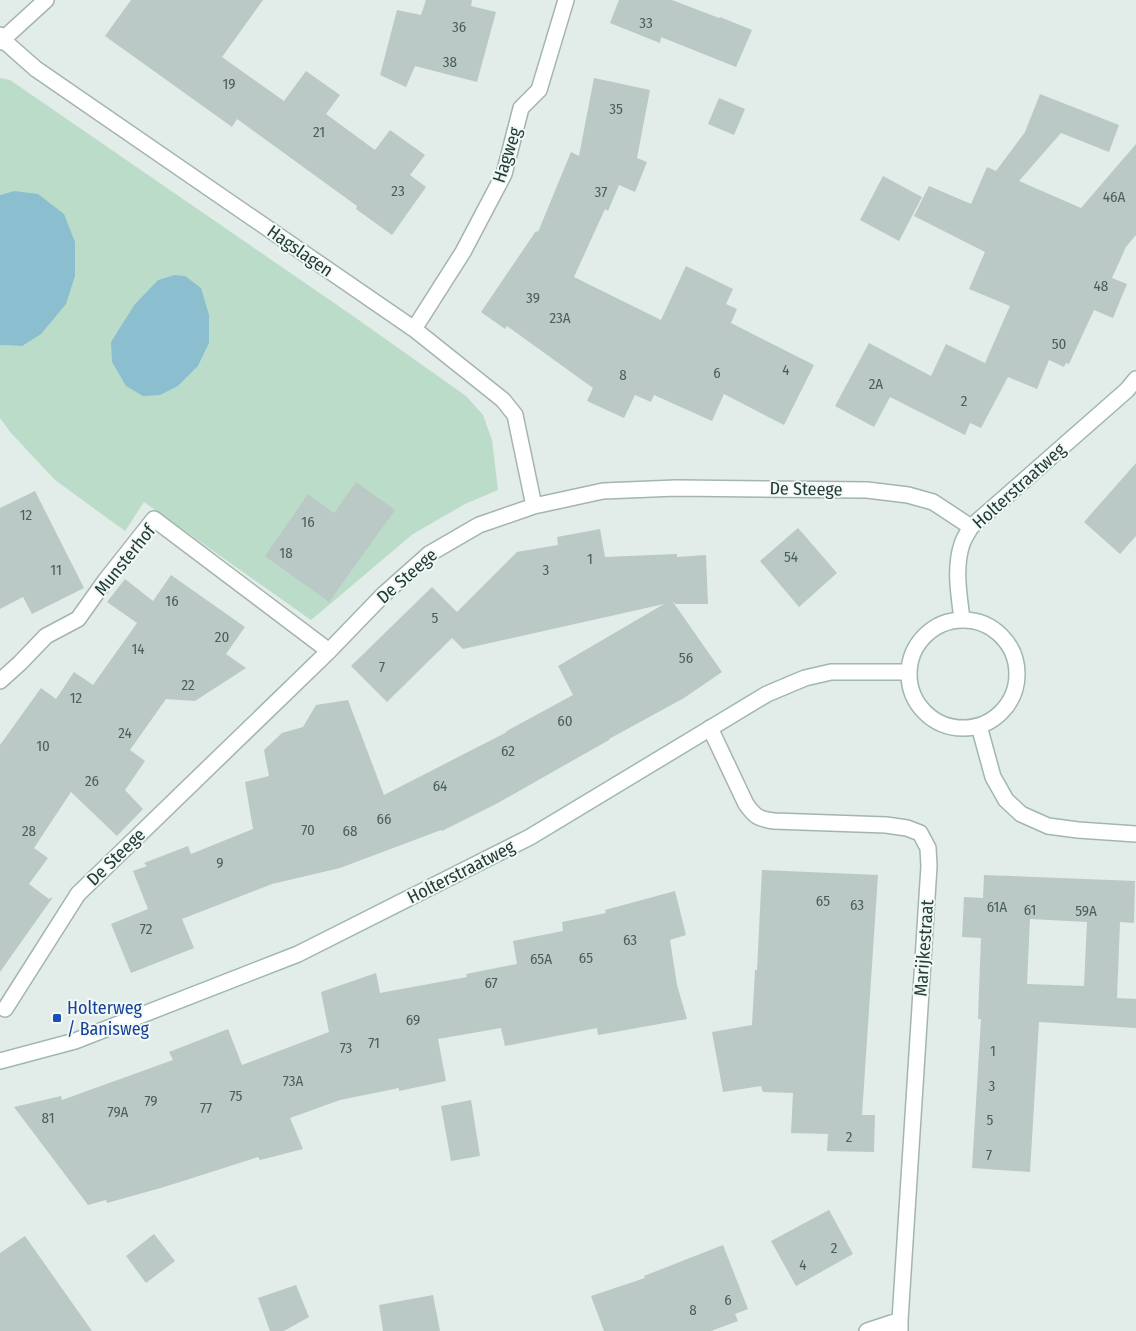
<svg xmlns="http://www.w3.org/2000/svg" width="1136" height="1331" font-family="'Fira Sans Condensed',sans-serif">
	<rect width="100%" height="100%" fill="#e2ece8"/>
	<path fill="#bbdcc8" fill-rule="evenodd" d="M 0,78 L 10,80 L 353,316 L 466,396 L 483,415 L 492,440 L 498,490 L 465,504 L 413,534 L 311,620 L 144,502 L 125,531 L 55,480 L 11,433 L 0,418 L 0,345 L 22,346 L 14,191 L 0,195 ZM 174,275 L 209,343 L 198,366 L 178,386 L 135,304 L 158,280 Z"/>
	<path fill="#8bbecf" d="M 14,191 L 38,194 L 64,214 L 75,242 L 75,276 L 66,304 L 41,334 L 22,346 L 0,345 L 0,195 Z
		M 174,275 L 185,276 L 201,288 L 209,315 L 209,343 L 198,366 L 178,386 L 160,395 L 143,396 L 126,386 L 112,362 L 111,342 L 135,304 L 158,280 Z"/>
	<path fill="#bac9c5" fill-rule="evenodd" d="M 131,0 L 263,0 L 222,57 L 284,101 L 306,71 L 340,95 L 326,114 L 375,150 L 390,130 L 425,155 L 410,175 L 426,187 L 392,235 L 356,209 L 357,206 L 237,119 L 232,127 L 105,36 Z
		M 426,0 L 472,0 L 471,6 L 496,12 L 477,82 L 415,66 L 406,87 L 380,75 L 397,10 L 421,15 Z
		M 619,0 L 672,0 L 719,18 L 720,17 L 752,30 L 736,67 L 661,37 L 660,43 L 610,23 Z
		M 594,78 L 650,90 L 637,158 L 647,162 L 635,192 L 619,185 L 608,211 L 605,209 L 574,277 L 661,320 L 686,266 L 733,289 L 726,304 L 737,309 L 731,323 L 814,365 L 784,425 L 724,394 L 712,421 L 654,395 L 651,402 L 635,395 L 624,418 L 587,401 L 593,388 L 507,326 L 505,329 L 481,312 L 536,231 L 538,232 L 571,152 L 579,156 Z
		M 1040,94 L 1119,125 L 1109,152 L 1061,133 L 1019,181 L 1081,208 L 1136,144 L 1136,235 L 1126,247 L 1112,278 L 1127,284 L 1113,318 L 1094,310 L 1069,364 L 1066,363 L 1064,367 L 1049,360 L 1037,389 L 1008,377 L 981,428 L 970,423 L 965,435 L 890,397 L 874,427 L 835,406 L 869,343 L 931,376 L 946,344 L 985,363 L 1010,306 L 969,289 L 985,252 L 914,216 L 929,186 L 971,204 L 987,167 L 996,171 L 1025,132 Z
		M 719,98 L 745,109 L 734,135 L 708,124 Z
		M 883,176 L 922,197 L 899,241 L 860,220 Z
		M 1136,463 L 1136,536 L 1120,554 L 1084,522 Z
		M 356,482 L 395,510 L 329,602 L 265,556 L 308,494 L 334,513 Z
		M 35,491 L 84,588 L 32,614 L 23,597 L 0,609 L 0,508 Z
		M 798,528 L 837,573 L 799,607 L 760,561 Z
		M 600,529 L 605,557 L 677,554 L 677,557 L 706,555 L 708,604 L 675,604 L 674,602 L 673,602 L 722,672 L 684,698 L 609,739 L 609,740 L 496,804 L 442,831 L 441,830 L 340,868 L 272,884 L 182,919 L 194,948 L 131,973 L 111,924 L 148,909 L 133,871 L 147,866 L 144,863 L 188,846 L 191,854 L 253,829 L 245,782 L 269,776 L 264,750 L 282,733 L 303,727 L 316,705 L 348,700 L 384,795 L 507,732 L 505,732 L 573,695 L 558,666 L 664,604 L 463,649 L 452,638 L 387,702 L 351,666 L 432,587 L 457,612 L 517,552 L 558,545 L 557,537 Z
		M 171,575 L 245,627 L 226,654 L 246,668 L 195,701 L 166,699 L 130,750 L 145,761 L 125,790 L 143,809 L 117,836 L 71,792 L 34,848 L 48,858 L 29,884 L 49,899 L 53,897 L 0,972 L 0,745 L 41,688 L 56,699 L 74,672 L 93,685 L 137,623 L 107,602 L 125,579 L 153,601 Z
		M 762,870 L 878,875 L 862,1115 L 875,1115 L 874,1152 L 827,1151 L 828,1134 L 791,1133 L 793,1093 L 763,1092 L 761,1086 L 723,1092 L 712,1032 L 752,1025 L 755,970 L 757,970 Z
		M 984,875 L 1135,881 L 1134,923 L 1120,922 L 1117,998 L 1136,999 L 1136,1028 L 1039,1022 L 1030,1172 L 972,1168 L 981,1019 L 978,1019 L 981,938 L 962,937 L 964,897 L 983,898 ZM 1030,919 L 1087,922 L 1084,986 L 1027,984 Z
		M 675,891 L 686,935 L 670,940 L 677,985 L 687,1019 L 598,1035 L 597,1028 L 505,1046 L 501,1028 L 438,1039 L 446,1081 L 399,1091 L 399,1088 L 340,1100 L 290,1118 L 303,1149 L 260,1160 L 258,1157 L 164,1187 L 107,1203 L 106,1200 L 88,1205 L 14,1107 L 61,1096 L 62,1100 L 173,1060 L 169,1052 L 228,1029 L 242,1065 L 329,1032 L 321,992 L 376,973 L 380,993 L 467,977 L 466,974 L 517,964 L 513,941 L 563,931 L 562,922 L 606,913 L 605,910 Z
		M 471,1100 L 480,1156 L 451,1161 L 441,1106 Z
		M 829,1210 L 853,1254 L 796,1286 L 771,1241 Z
		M 154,1234 L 175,1261 L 146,1283 L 126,1256 Z
		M 25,1236 L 92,1331 L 0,1331 L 0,1253 Z
		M 723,1245 L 748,1309 L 735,1314 L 738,1321 L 711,1331 L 604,1331 L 591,1296 L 645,1278 L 644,1276 Z
		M 296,1285 L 309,1317 L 284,1331 L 270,1331 L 258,1298 Z
		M 433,1295 L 440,1331 L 383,1331 L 379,1305 Z"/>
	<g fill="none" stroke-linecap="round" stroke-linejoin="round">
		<g stroke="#a5b4b0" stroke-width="18">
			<path id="street" d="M 0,35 L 3,40 L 36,69 L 414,329 L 503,400 L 515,415 L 534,506
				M 0,42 L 46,0
				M 414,329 L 463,252 L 504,174 L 521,108 L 539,90 L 566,0
				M 0,681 L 20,663 L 46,636 L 78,619 L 105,581 L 154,519 L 329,651
				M 710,728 L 746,804 C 755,817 759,819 774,821 L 886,825 L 907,828 L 920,833 L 928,848 L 929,866 L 900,1320 L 900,1331
				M 5,1009 L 78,894 L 329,651 L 384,594 L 429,554 L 479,525 L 534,506 L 603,491 L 676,488 L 867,490 L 908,495 L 933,502 L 971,527
				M 867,1331 L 900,1320"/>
		</g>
		<g stroke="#a0b7b2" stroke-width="18">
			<path id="secondary" d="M 962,619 C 959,595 954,568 962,544 C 964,538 968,532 971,527 L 1127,390 L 1136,379
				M909 674a54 54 0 1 1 108 0a54 54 0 1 1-108 0Z
				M 979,726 L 993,777 L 1006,800 L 1021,814 L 1048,826 L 1078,830 L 1136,834
				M 0,1061 L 75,1041 L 298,954 L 530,837 L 767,694 L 805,678 L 831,672 L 909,672"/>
		</g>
		<use href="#street" stroke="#fff" stroke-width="15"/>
		<use href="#secondary" stroke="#fff" stroke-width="15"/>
	</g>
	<rect fill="#1a4fb4" stroke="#f2f8f6" stroke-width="2" x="52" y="1013" width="10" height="10" rx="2.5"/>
	<g text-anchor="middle" stroke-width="4" stroke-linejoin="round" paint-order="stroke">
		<g font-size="15" fill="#485f5b">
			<text x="646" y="28">33</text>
			<text x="459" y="32">36</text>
			<text x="450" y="67">38</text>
			<text x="229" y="89">19</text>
			<text x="616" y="114">35</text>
			<text x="319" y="137">21</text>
			<text x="398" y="196">23</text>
			<text x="601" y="197">37</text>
			<text x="1114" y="202">46A</text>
			<text x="1101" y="291">48</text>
			<text x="533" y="303">39</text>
			<text x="560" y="323">23A</text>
			<text x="1059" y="349">50</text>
			<text x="786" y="375">4</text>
			<text x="717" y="378">6</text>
			<text x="623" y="380">8</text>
			<text x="876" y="389">2A</text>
			<text x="964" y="406">2</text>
			<text x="26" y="520">12</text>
			<text x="308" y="527">16</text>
			<text x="286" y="558">18</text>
			<text x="791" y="562">54</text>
			<text x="590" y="564">1</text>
			<text x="56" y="575">11</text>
			<text x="546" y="575">3</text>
			<text x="172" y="606">16</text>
			<text x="435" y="623">5</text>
			<text x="222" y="642">20</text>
			<text x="138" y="654">14</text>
			<text x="686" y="663">56</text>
			<text x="382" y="672">7</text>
			<text x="188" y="690">22</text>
			<text x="76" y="703">12</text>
			<text x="565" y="726">60</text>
			<text x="125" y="738">24</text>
			<text x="43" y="751">10</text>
			<text x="508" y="756">62</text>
			<text x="92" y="786">26</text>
			<text x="440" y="791">64</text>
			<text x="384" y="824">66</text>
			<text x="308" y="835">70</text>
			<text x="29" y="836">28</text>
			<text x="350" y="836">68</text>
			<text x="220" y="868">9</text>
			<text x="823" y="906">65</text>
			<text x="857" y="910">63</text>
			<text x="997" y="912">61A</text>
			<text x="1030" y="915">61</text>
			<text x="1086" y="916">59A</text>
			<text x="146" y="934">72</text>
			<text x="630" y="945">63</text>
			<text x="586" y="963">65</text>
			<text x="541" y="964">65A</text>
			<text x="491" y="988">67</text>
			<text x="413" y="1025">69</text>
			<text x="374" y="1048">71</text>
			<text x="346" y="1053">73</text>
			<text x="993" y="1056">1</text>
			<text x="293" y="1086">73A</text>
			<text x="992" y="1091">3</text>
			<text x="236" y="1101">75</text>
			<text x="151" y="1106">79</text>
			<text x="206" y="1113">77</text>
			<text x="118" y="1117">79A</text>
			<text x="48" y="1123">81</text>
			<text x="990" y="1125">5</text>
			<text x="849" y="1142">2</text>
			<text x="989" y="1160">7</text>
			<text x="834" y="1253">2</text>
			<text x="803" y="1270">4</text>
			<text x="728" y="1305">6</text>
			<text x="693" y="1315">8</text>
		</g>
		<g font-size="18" fill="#223c38" stroke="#f2f8f6">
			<text transform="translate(507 155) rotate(-72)" y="6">Hagweg</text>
			<text transform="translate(300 251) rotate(35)" y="6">Hagslagen</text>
			<text transform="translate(1019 486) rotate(-42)" y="6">Holterstraatweg</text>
			<text transform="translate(806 489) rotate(1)" y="6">De Steege</text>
			<text transform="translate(125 560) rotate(-51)" y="6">Munsterhof</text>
			<text transform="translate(407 576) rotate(-41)" y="6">De Steege</text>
			<text transform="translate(116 857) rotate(-44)" y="6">De Steege</text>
			<text transform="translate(461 872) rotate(-27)" y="6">Holterstraatweg</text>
			<text transform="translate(924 948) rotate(-86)" y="6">Marijkestraat</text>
		</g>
		<g font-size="18" fill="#164399" stroke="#f2f8f6" text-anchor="start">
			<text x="67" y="1014">Holterweg<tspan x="67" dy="21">/ Banisweg</tspan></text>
		</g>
	</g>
</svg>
